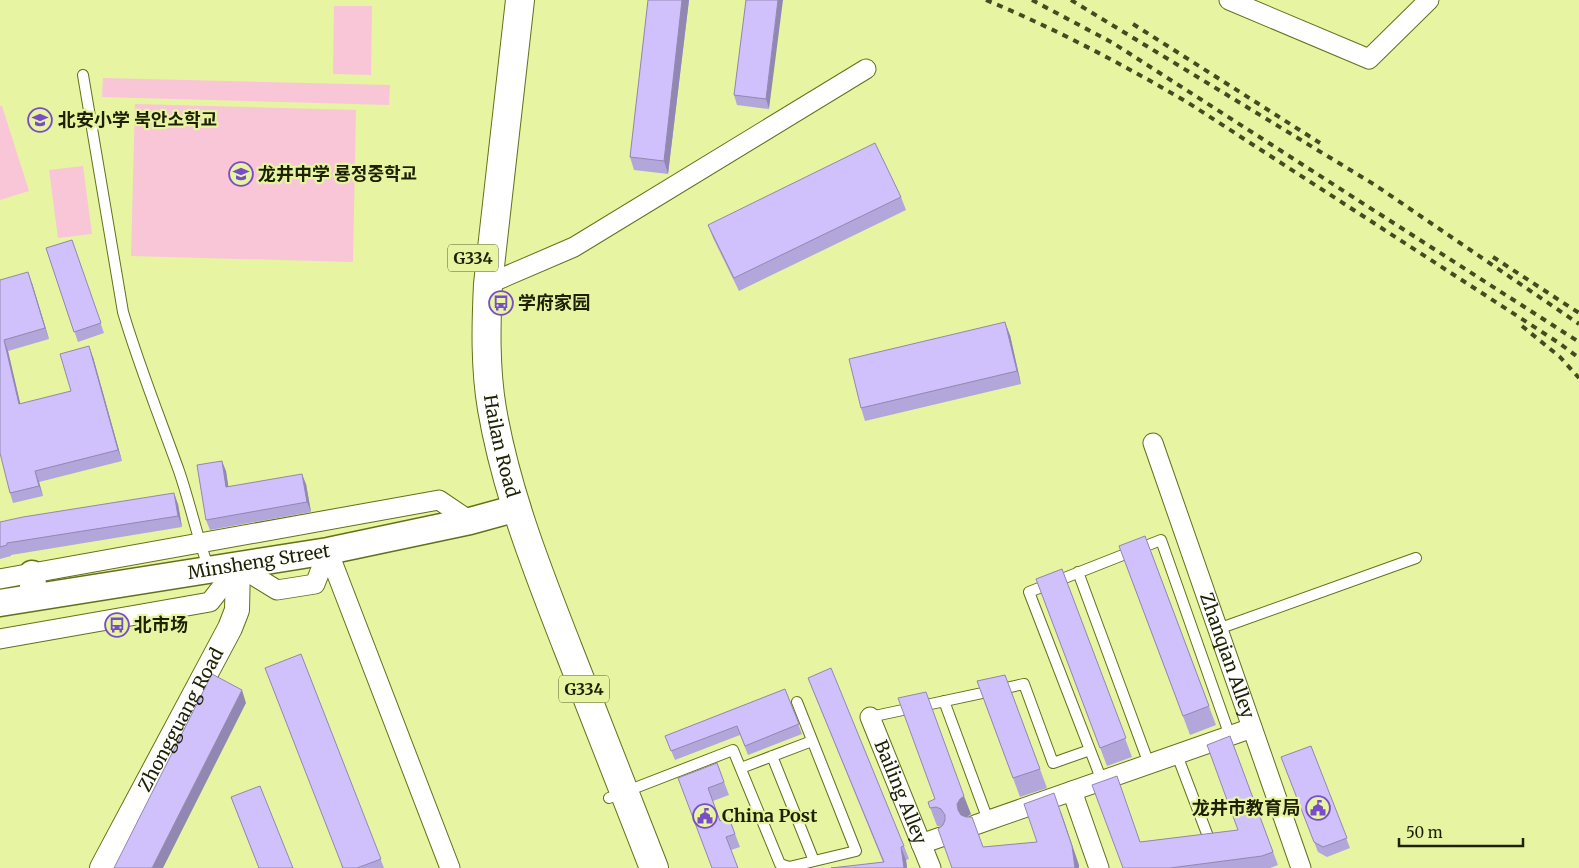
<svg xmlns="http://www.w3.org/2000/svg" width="1579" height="868" font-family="Merriweather,'Noto Sans SC','Noto Sans KR',serif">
	<rect width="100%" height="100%" fill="#e7f4a2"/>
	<path fill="#f8c6d7" d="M 334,6 L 372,6 L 371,75 L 333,74 Z
		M 103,78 L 390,85 L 389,105 L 102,97 Z
		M 135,104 L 356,110 L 353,262 L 131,256 Z
		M 0,106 L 2,106 L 29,191 L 0,200 Z
		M 83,166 L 92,234 L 58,238 L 49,170 Z"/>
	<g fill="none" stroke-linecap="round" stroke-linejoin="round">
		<g stroke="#656f1b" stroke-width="12">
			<path id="service" d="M 83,75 L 123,312 C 139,366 160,418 179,471 C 190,503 197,537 209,569
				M 1078,572 L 1149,764
				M 1218,629 L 1416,558
				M 944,701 L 988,820
				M 870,717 L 1024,684 L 1053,763 L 1090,750
				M 1177,755 L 1209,839
				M 772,756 L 814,861
				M 741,768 L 812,741
				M 1102,781 L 1029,592 L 1161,540 L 1230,736
				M 609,798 L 733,750 L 780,864 L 789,867 L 856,851 L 797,702"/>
		</g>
		<g stroke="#656f1b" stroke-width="21">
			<g id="minor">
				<path d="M 1229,0 L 1369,59 L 1429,0"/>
				<path d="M 488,284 L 574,247 L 866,69"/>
				<path id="s1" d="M 1153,443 L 1301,868"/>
				<path d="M 328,551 L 450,868"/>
				<path d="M 0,579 L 439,500 L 470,521"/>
				<path d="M 0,639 L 210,602 L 238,566 L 277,590 L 315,584 L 328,551"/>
				<path id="s2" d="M 870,717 L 931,868"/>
				<path d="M 1072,791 L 1099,868"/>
				<path d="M 975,825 L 1252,728"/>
				<path d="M 921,844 L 941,837"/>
			</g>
		</g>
		<g stroke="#656f1b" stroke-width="26">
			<g id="tertiary">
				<path id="s3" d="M 102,868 L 230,628 L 237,610 L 238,566"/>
			</g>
		</g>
		<g stroke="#656f1b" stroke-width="29">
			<g id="secondary">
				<path d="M 32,574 L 34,597"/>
				<path id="s4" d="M 0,603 L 328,551 L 470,521 L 517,508"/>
			</g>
		</g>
		<g stroke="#656f1b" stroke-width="30">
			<g id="trunk">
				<path id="s5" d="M 520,0 L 488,284 C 486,325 485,368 492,409 C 506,491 537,569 567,646 C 596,720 625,794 654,868"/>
			</g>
		</g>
		<use href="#service" stroke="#fff" stroke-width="10"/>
		<use href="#minor" stroke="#fff" stroke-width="19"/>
		<use href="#tertiary" stroke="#fff" stroke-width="24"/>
		<use href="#secondary" stroke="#fff" stroke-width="26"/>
		<use href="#trunk" stroke="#fff" stroke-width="28"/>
		<path stroke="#454b21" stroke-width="4" stroke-dasharray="6 6" stroke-linecap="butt" d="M 986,0 C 1056,29 1122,64 1187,102 L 1559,343 L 1579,358
			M 1032,0 L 1113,43 L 1579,342
			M 1071,0 L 1375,185 L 1579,324
			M 1133,24 L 1320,143
			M 1493,257 L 1579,313
			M 1522,326 L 1560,357 L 1579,378"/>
	</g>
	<path fill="#b3a6da" d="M 648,0 L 689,0 L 668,174 L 634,170 L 630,157 Z
		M 746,0 L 769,109 L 737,105 L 734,95 Z
		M 901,197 L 906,210 L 739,291 L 713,238 L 708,225 Z
		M 72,240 L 104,333 L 78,342 L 46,248 Z
		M 0,282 L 32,283 L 49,339 L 8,351 L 20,404 L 71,391 L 93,357 L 122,461 L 39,482 L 43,496 L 13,503 L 10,493 Z
		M 1010,335 L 1021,384 L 865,421 L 861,408 Z
		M 226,471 L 228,487 L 306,484 L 311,512 L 210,530 L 206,520 Z
		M 178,504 L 182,527 L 11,555 L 11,556 L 0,559 L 0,522 Z
		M 1145,536 L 1216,725 L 1190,735 L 1119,546 Z
		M 1062,569 L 1132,757 L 1107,766 L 1036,579 Z
		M 301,654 L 384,868 L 342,868 Z
		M 1005,675 L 1047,788 L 1020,797 L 977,681 Z
		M 808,678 L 904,846 L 909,859 L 906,860 L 907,868 L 831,868 L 883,862 Z
		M 785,689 L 802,734 L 748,755 L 740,735 L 675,760 L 665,736 Z
		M 1230,736 L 1278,865 L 1270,868 L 1123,868 L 1140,842 L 1238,830 Z
		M 1311,746 L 1350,848 L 1327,857 L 1318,852 L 1281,757 Z
		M 717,763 L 729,795 L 713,801 L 720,821 L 729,818 L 740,847 L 731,850 L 678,778 Z
		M 231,797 L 293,868 L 259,868 Z
		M 928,802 L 971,814 L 967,817 L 983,847 L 1037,842 L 1061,812 L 1079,868 L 952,868 L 942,826 L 937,826 Z"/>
	<path fill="#9287b1" d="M 682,0 L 689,0 L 668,174 L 664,161 Z
		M 778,0 L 783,0 L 769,109 L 766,99 Z
		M 28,272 L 32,283 L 49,339 L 45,328 Z
		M 1005,322 L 1010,335 L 1021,384 L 1017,371 Z
		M 4,340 L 8,351 L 23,415 L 19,404 Z
		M 89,346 L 93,357 L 122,461 L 118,450 Z
		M 222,461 L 226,471 L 230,497 L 226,487 Z
		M 35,471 L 39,482 L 43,496 L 39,486 Z
		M 302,474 L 306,484 L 311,512 L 307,502 Z
		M 174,493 L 178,504 L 182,527 L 178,516 Z
		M 242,690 L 246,703 L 163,868 L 152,868 Z
		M 964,796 L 971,814 L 967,817 L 964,822 L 958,810 L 957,804 L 960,799 Z
		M 1061,812 L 1079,865 L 1079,868 L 1075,868 Z
		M 901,847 L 906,860 L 907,868 L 904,868 Z"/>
	<path fill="#d0c1fd" stroke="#9287b1" d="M 648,0 L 682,0 L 664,161 L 630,157 Z
		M 746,0 L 778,0 L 766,99 L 734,95 Z
		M 875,143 L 901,197 L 734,278 L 708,225 Z
		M 72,240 L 101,323 L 74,332 L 46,248 Z
		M 28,272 L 45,328 L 4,340 L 19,404 L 71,391 L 60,354 L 89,346 L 118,450 L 35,471 L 39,486 L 10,493 L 0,453 L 0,280 Z
		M 1005,322 L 1017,371 L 861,408 L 849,359 Z
		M 222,461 L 226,487 L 302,474 L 307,502 L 206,520 L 197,465 Z
		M 174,493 L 178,516 L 7,543 L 7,545 L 0,547 L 0,522 L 23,517 Z
		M 1145,536 L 1209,706 L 1183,716 L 1119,546 Z
		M 1062,569 L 1126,738 L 1100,748 L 1036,579 Z
		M 301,654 L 381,859 L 357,868 L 343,868 L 265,668 Z
		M 831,668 L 904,846 L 901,847 L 904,868 L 831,868 L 884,862 L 808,678 Z
		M 212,674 L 242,690 L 152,868 L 114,868 Z
		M 1005,675 L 1040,769 L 1013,778 L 977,681 Z
		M 785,689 L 799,724 L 745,746 L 737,726 L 671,751 L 665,736 Z
		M 926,692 L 964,796 L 960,799 L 957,804 L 958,810 L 961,815 L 966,817 L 972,817 L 983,847 L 1037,842 L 1024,804 L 1054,793 L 1072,846 L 1075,868 L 952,868 L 938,829 L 943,825 L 945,820 L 945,815 L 941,809 L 936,807 L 930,808 L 928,802 L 935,799 L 898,698 Z
		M 1230,736 L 1273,852 L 1262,856 L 1170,868 L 1123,868 L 1092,785 L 1117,776 L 1140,842 L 1238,830 L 1207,745 Z
		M 1311,746 L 1347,838 L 1323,847 L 1314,842 L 1281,757 Z
		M 717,763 L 724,782 L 708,788 L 720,821 L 729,818 L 735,834 L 726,837 L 738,868 L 712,868 L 678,778 Z
		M 260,786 L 293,868 L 259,868 L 231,797 Z"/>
	<defs>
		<g id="school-ring" transform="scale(1.25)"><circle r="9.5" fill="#e7f4a2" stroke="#784dc6" stroke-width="1.5"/><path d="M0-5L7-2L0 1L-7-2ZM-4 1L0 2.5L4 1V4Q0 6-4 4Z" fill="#784dc6"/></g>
		<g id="bus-ring" transform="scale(1.25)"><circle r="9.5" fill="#e7f4a2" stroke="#784dc6" stroke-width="1.5"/><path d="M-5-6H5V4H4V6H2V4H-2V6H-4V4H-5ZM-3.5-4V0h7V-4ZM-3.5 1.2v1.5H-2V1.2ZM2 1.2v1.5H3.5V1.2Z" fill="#784dc6"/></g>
		<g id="civic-ring" transform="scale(1.25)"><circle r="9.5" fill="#e7f4a2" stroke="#784dc6" stroke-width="1.5"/><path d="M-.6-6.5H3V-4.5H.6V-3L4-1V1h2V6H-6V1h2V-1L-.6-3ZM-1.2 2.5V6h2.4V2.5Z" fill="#784dc6"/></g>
	</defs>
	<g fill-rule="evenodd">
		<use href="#school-ring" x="40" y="120"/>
		<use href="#school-ring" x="241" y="174"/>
		<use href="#bus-ring" x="501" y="303"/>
		<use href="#bus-ring" x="117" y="625"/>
		<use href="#civic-ring" x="1318" y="808"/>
		<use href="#civic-ring" x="705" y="816"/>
	</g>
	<g text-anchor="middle" stroke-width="4.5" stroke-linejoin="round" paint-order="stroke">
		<g fill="#e7f4a2" stroke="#5a6031" stroke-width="1">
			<rect x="448" y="244.5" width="50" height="27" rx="4"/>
			<rect x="559" y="675.5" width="50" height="27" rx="4"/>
		</g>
		<g font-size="16" font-weight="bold" fill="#1d2101">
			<text x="473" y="264">G334</text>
			<text x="584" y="695">G334</text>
		</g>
		<g font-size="18" font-weight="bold" fill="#1d2101" stroke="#e7f4a2" text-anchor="start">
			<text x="58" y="126">北安小学 북안소학교</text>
			<text x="258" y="180">龙井中学 룡정중학교</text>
			<text x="518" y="309">学府家园</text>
			<text x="134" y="631">北市场</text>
			<text x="1300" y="814" text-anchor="end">龙井市教育局</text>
			<text x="722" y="822">China Post</text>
		</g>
		<g font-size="18" fill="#1d2101" stroke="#e7f4a2">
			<text dy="6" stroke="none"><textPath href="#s5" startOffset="449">Hailan Road</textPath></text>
			<text dy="6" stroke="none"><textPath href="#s4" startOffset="262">Minsheng Street</textPath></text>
			<text dy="6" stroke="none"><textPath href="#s1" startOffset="225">Zhanqian Alley</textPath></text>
			<text dy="6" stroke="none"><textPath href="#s3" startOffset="168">Zhongguang Road</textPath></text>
			<text dy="6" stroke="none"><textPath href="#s2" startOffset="81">Bailing Alley</textPath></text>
		</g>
	</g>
	<path d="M1399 838v8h124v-8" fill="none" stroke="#1d2101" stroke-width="2.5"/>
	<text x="1406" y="838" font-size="15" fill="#1d2101" stroke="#e7f4a2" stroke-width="4" paint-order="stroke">50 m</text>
</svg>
